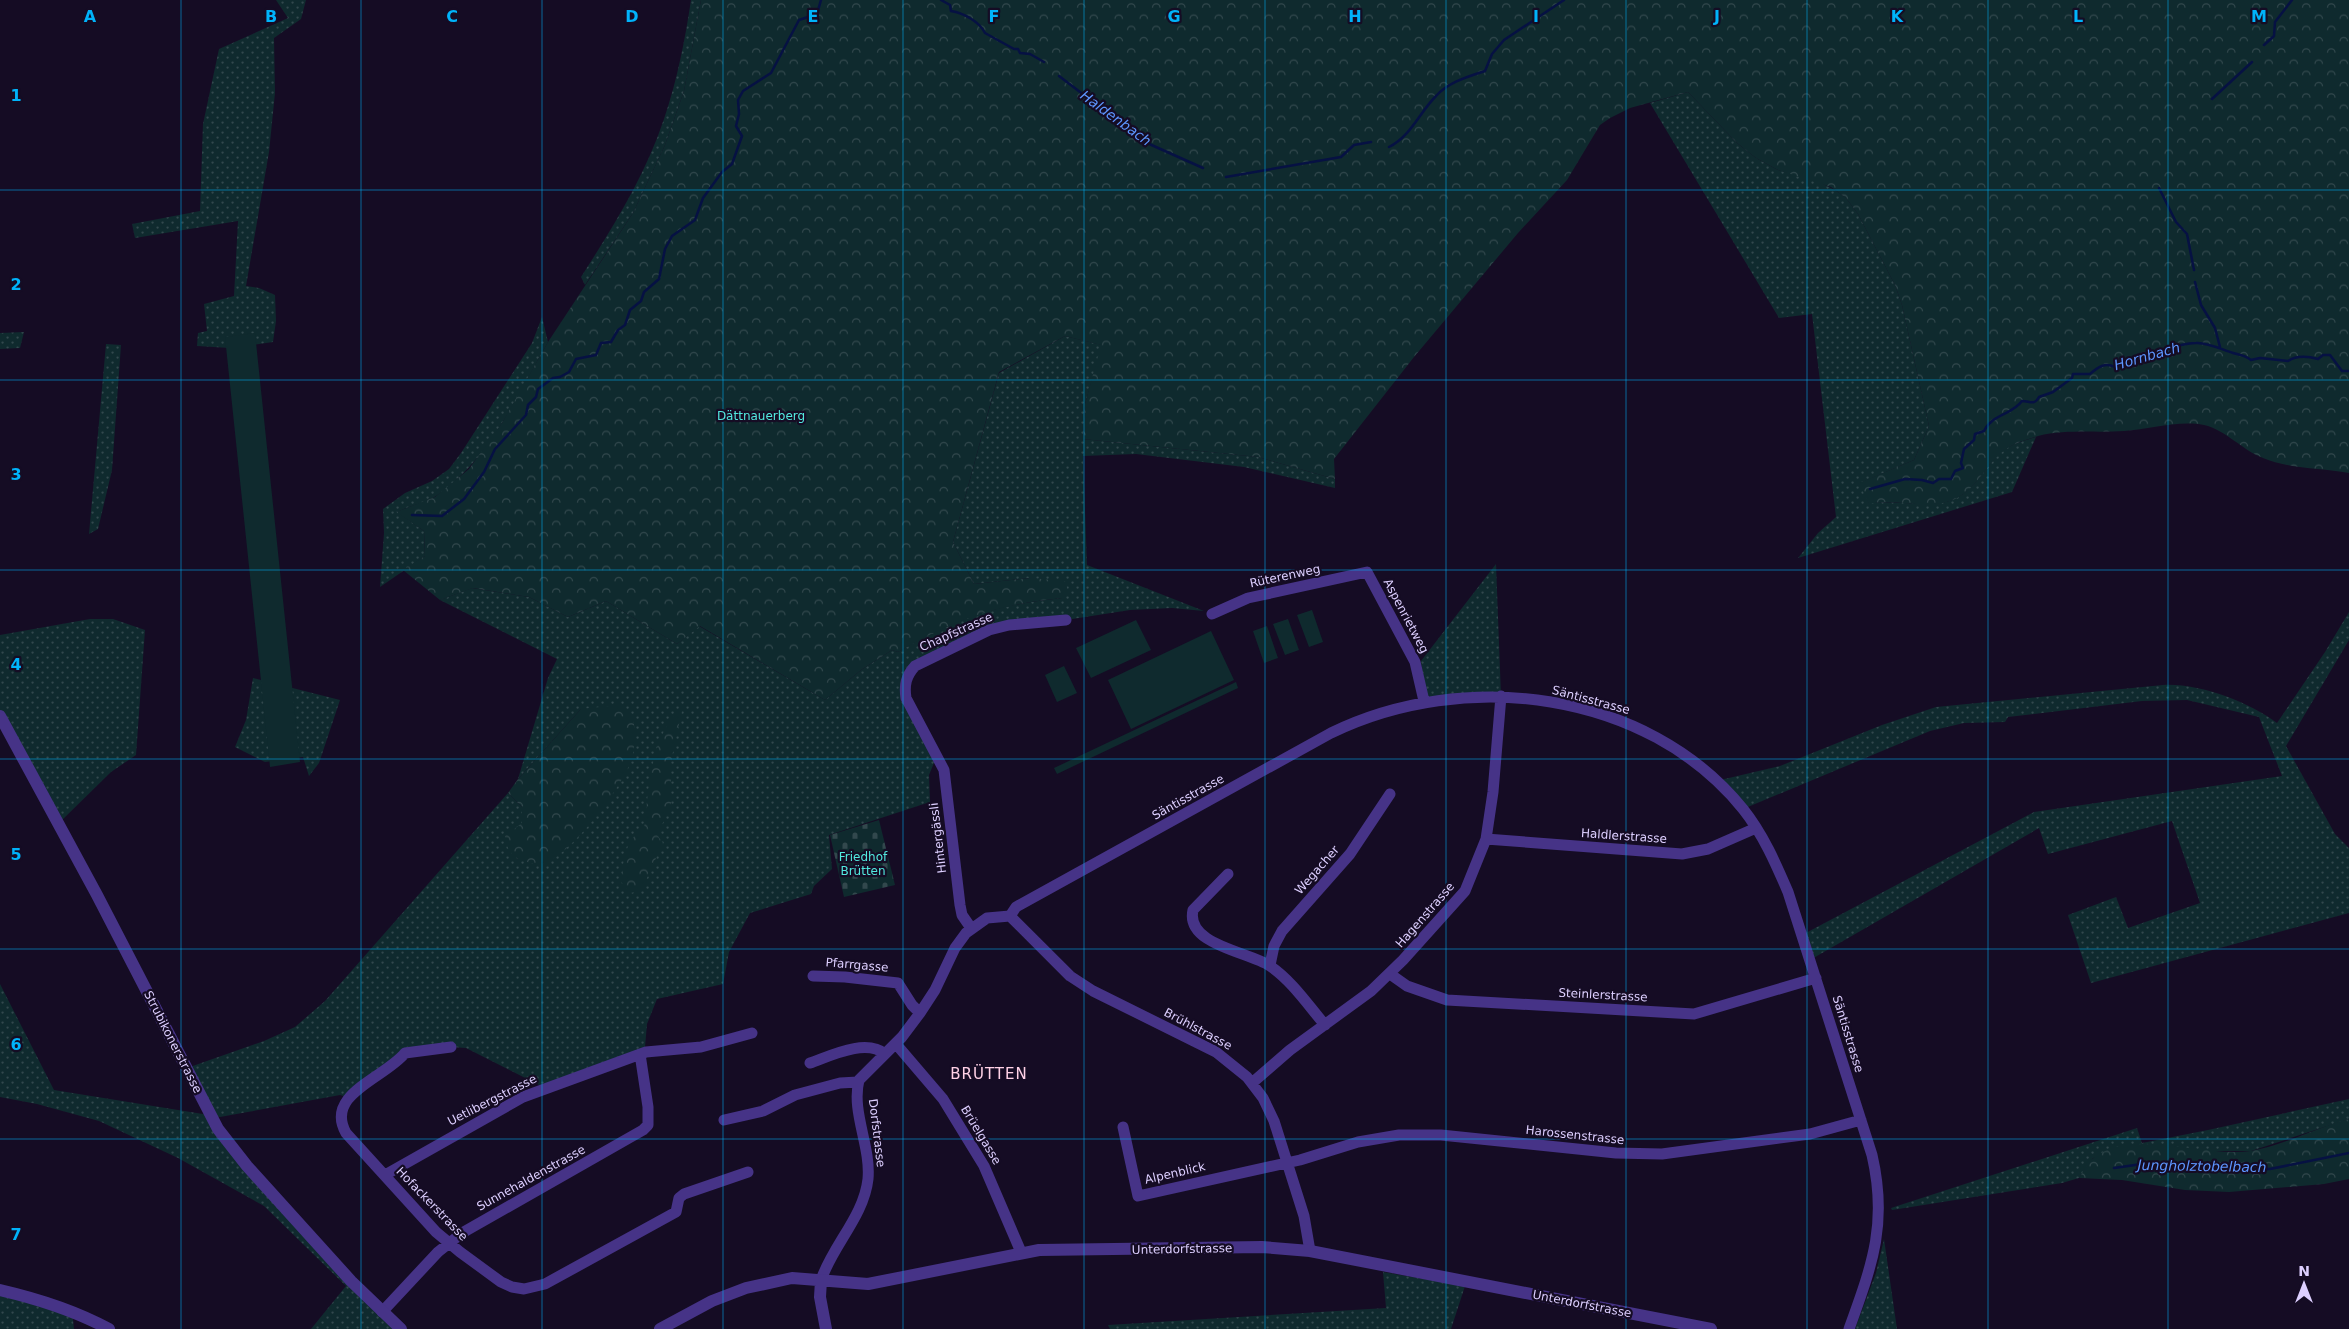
<svg xmlns="http://www.w3.org/2000/svg" width="2349" height="1329" font-family="'DejaVu Sans',sans-serif">
	<defs>
		<pattern id="grass-dots" width="8" height="8" patternUnits="userSpaceOnUse" patternTransform="scale(1.25)"><rect width="8" height="8" fill="#0f2a2e"/><path d="M2 2h.1M6 6h.1" fill="none" stroke="#32484d" stroke-width="1.8" stroke-linecap="round"/></pattern>
		<pattern id="forest-crowns" width="20" height="18" patternUnits="userSpaceOnUse" patternTransform="scale(1.25)"><rect width="20" height="18" fill="#0f2a2e"/><path d="M2 6a3 3 0 1 1 6 0M12 15a3 3 0 1 1 6 0" fill="none" stroke="#32484d"/></pattern>
		<pattern id="cemetery-stones" width="16" height="16" patternUnits="userSpaceOnUse" patternTransform="scale(1.25)"><rect width="16" height="16" fill="#0f2a2e"/><path d="M2 7V4a2 2 0 0 1 4 0v3zM10 15v-3a2 2 0 0 1 4 0v3z" fill="#32484d"/></pattern>
	</defs>
	<rect width="100%" height="100%" fill="#150c24"/>
	<path fill="url(#grass-dots)" d="M 276,0 L 306,0 L 301,19 L 274,38 L 275,93 L 269,152 L 246,286 L 259,288 L 275,295 L 276,321 L 273,342 L 230,348 L 197,346 L 198,333 L 207,331 L 204,304 L 234,296 L 238,221 L 135,238 L 132,224 L 200,211 L 203,124 L 219,49 L 288,18 Z
		M 691,0 L 701,0 L 684,91 L 665,145 L 633,213 L 585,285 L 581,277 C 613,227 645,176 664,119 C 677,81 685,40 691,0 Z
		M 1688,92 L 1737,143 L 1756,158 L 1778,170 L 1815,180 L 1835,190 L 1846,198 L 1858,214 L 1895,285 L 1902,305 L 1929,426 L 1914,460 L 1860,483 L 1869,503 C 1893,500 1933,508 1952,500 C 1973,492 1983,470 1998,455 C 2008,445 2023,441 2036,437 L 2012,492 L 1798,558 L 1818,533 L 1836,517 L 1812,314 L 1779,318 L 1650,103 Z
		M 542,317 L 548,342 C 517,396 489,460 436,496 C 425,503 409,506 397,512 L 424,531 L 425,556 L 380,587 L 384,533 L 383,509 L 405,493 L 432,481 L 449,469 L 461,453 L 532,343 Z
		M 24,332 L 20,348 L 0,349 L 0,333 Z
		M 1065,336 L 1102,345 L 1085,404 L 1083,439 L 1258,457 L 1335,479 L 1335,488 L 1244,467 L 1136,454 L 1083,456 L 1087,565 L 1204,611 L 1172,608 L 1130,610 L 1066,620 L 1009,625 L 915,666 L 904,688 L 936,758 L 929,775 L 930,802 L 829,835 L 832,869 L 814,886 L 811,894 L 750,913 L 729,952 L 723,984 L 657,999 L 647,1024 L 645,1047 L 545,1088 L 466,1048 L 451,1047 L 405,1053 L 347,1097 L 340,1095 L 220,1117 L 210,1115 L 218,1129 L 401,1329 L 311,1329 L 346,1286 L 264,1206 L 178,1158 L 99,1121 L 37,1104 L 0,1097 L 0,984 L 54,1090 L 209,1115 L 187,1068 L 264,1041 L 295,1027 L 325,1001 L 508,793 L 522,807 L 522,824 L 506,836 L 518,859 L 581,709 L 518,779 L 548,678 L 557,659 L 440,600 L 472,588 L 529,597 L 568,617 L 606,601 L 677,644 L 699,626 L 825,700 L 861,670 L 892,650 L 898,652 C 955,618 996,605 1062,598 L 1030,578 L 974,584 L 953,542 L 999,373 Z
		M 106,344 L 121,345 L 112,470 L 98,529 L 89,534 Z
		M 1496,564 L 1501,696 L 1424,701 L 1421,661 Z
		M 2349,612 L 2349,640 L 2286,746 L 2335,834 L 2349,848 L 2349,913 L 2091,983 L 2068,915 L 2116,897 L 2128,928 L 2200,903 L 2172,821 L 2048,854 L 2039,828 L 1810,960 L 1802,935 L 2034,812 L 2282,776 L 2259,717 L 2187,700 L 2142,701 L 2008,717 L 2005,722 L 1964,723 L 1930,731 L 1743,809 L 1716,781 L 1780,766 L 1882,725 L 1936,707 L 2163,685 C 2199,683 2249,702 2277,723 L 2325,652 Z
		M 90,619 L 113,619 L 145,630 L 136,755 L 111,772 L 59,823 L 0,716 L 0,635 Z
		M 253,678 L 340,700 L 319,763 L 309,776 L 303,757 L 265,762 L 235,747 L 246,720 Z
		M 2349,1099 L 2349,1119 L 2251,1151 L 2204,1151 L 2163,1145 L 2093,1158 L 2079,1178 L 2062,1183 L 1892,1210 L 1891,1208 L 2137,1128 L 2142,1143 L 2208,1130 Z
		M 1884,1239 L 1897,1329 L 1855,1329 L 1876,1273 Z
		M 1383,1272 L 1465,1286 L 1451,1329 L 1110,1329 L 1108,1325 L 1386,1308 Z
		M 0,1290 L 72,1310 L 74,1329 L 0,1329 Z"/>
	<path fill="url(#forest-crowns)" d="M 701,0 L 2349,0 L 2349,473 C 2321,468 2289,469 2263,458 C 2242,450 2226,430 2204,425 C 2179,420 2150,429 2124,431 C 2095,433 2066,429 2038,436 C 2025,440 2010,444 2000,454 C 1984,468 1975,490 1955,499 C 1929,511 1896,498 1869,504 L 1859,483 L 1914,460 L 1929,426 L 1902,305 L 1895,285 L 1858,214 L 1846,198 L 1831,187 L 1778,170 L 1756,158 L 1737,143 L 1688,92 L 1630,108 L 1610,118 L 1600,125 L 1567,180 L 1518,233 L 1414,357 L 1334,459 L 1335,479 L 1258,457 L 1083,439 L 1085,404 L 1101,345 L 1065,336 L 999,372 L 953,542 L 974,584 L 1030,578 L 1065,581 L 1068,591 L 1062,598 C 996,605 955,619 898,652 L 892,650 L 861,670 L 825,700 L 700,626 L 677,644 L 606,601 L 568,617 L 529,597 L 473,588 L 440,600 L 403,570 L 425,556 L 424,531 L 396,512 L 435,497 L 469,469 L 502,423 L 548,342 L 633,213 L 665,145 L 684,91 Z
		M 619,705 L 633,715 C 635,732 636,745 631,761 C 622,787 567,861 539,865 C 535,865 528,862 524,861 C 512,858 506,848 505,836 L 522,823 L 522,807 L 508,793 L 518,779 L 581,709 Z
		M 683,706 L 671,761 L 671,806 L 657,835 L 663,843 L 641,891 L 630,893 L 621,882 C 623,864 625,837 644,829 C 649,788 650,735 683,706 Z
		M 2349,1119 L 2349,1179 L 2324,1184 L 2229,1192 L 2185,1190 L 2122,1180 L 2079,1178 C 2084,1171 2088,1161 2095,1157 C 2135,1127 2203,1158 2251,1151 C 2282,1146 2318,1127 2349,1119 Z"/>
	<path fill="url(#cemetery-stones)" d="M 879,820 L 895,885 L 844,897 L 830,835 Z"/>
	<path fill="#0f2a2e" d="M 255,333 L 300,762 L 270,767 L 225,337 Z
		M 1312,610 L 1323,642 L 1309,647 L 1297,615 Z
		M 1288,619 L 1299,650 L 1285,655 L 1273,624 Z
		M 1136,620 L 1151,650 L 1091,678 L 1076,648 Z
		M 1267,626 L 1278,658 L 1264,663 L 1253,631 Z
		M 1211,631 L 1234,680 L 1131,729 L 1108,680 Z
		M 1064,666 L 1077,693 L 1057,702 L 1045,675 Z
		M 1236,682 L 1238,688 L 1057,774 L 1054,768 Z"/>
	<g fill="none" stroke-linecap="round" stroke-linejoin="round">
		<path stroke="#061143" stroke-width="2.5" d="M 941,0 L 950,5 L 951,11 C 963,13 979,21 985,33 L 1014,49 L 1018,49 L 1020,53 L 1030,54 L 1044,62
			M 2264,45 L 2274,36 L 2275,22 L 2292,0
			M 1059,76 L 1147,143 L 1203,168
			M 2212,99 L 2252,62
			M 1389,147 C 1411,136 1419,113 1436,96 C 1449,82 1467,77 1485,71 L 1492,54 L 1504,40 L 1564,0
			M 1226,177 L 1341,157 L 1354,145 L 1371,142
			M 2159,188 L 2176,222 L 2187,234 L 2194,270
			M 2195,282 L 2201,305 L 2215,328 L 2220,347
			M 1870,489 L 1905,479 L 1922,480 L 1933,483 L 1939,479 L 1951,479 L 1955,471 L 1963,468 L 1961,463 L 1964,449 L 1974,440 L 1975,434 L 1984,431 C 1992,414 2012,415 2022,401 C 2030,401 2034,406 2039,397 L 2053,392 L 2072,378 L 2073,374 L 2090,374 C 2098,367 2105,362 2115,367 L 2119,362 C 2124,361 2129,364 2134,362 C 2153,354 2174,344 2196,343 C 2207,342 2223,350 2233,353 C 2240,355 2245,355 2251,360 L 2260,358 L 2288,361 C 2297,355 2307,356 2318,359 L 2323,355 L 2330,355 L 2342,371 L 2349,371
			M 412,515 L 442,516 L 464,499 L 484,472 L 495,449 L 526,415 L 528,405 L 536,397 L 538,389 L 553,378 L 560,377 L 569,372 L 576,359 L 596,355 L 601,343 L 611,342 L 618,330 L 625,325 L 630,310 L 641,301 L 644,292 L 659,279 L 665,249 L 672,236 L 695,220 L 703,198 L 722,172 L 732,164 L 742,136 L 736,126 L 739,114 L 738,100 L 743,91 L 771,73 L 799,20 L 817,14 L 821,0
			M 2114,1168 L 2142,1164 L 2204,1169 L 2270,1169 L 2349,1153"/>
		<path stroke="#463387" stroke-width="11" d="M 1212,614 L 1248,598 L 1367,572 L 1415,662 L 1424,701
			M 1486,839 L 1682,854 L 1708,849 L 1756,828
			M 1228,874 L 1193,910 C 1185,945 1250,952 1270,966 C 1292,981 1308,1005 1325,1025
			M 1010,916 L 1016,907 L 1331,733 C 1464,668 1647,690 1743,809 C 1763,834 1776,864 1788,892 L 1872,1155 C 1888,1224 1872,1265 1849,1329
			M 1010,916 L 1070,976 L 1093,991 L 1216,1052 L 1247,1077 L 1263,1098 L 1274,1121 L 1304,1216 L 1310,1251
			M 971,928 L 962,915 L 960,905 L 944,770 L 906,698 C 904,685 906,676 915,666 L 989,630 L 1009,625 L 1066,620
			M 1270,965 L 1274,946 L 1282,931 L 1350,854 L 1390,794
			M 1390,974 L 1407,986 L 1447,1000 L 1694,1014 L 1816,978
			M 813,976 L 845,977 L 898,983 L 912,1005 L 920,1013
			M 896,1044 L 943,1099 L 984,1166 L 1021,1252
			M 451,1047 L 405,1053 C 385,1078 324,1094 346,1133 L 436,1232 L 460,1252 L 501,1282 L 512,1287 L 524,1289 L 545,1284 L 676,1212 L 679,1198 L 684,1194 L 748,1172
			M 810,1063 C 830,1056 866,1038 885,1054
			M 1252,1083 L 1290,1050 L 1371,991 L 1403,960 L 1465,891 L 1486,839 L 1493,792 L 1501,696
			M 724,1120 L 763,1111 L 795,1095 L 840,1083 L 858,1082
			M 1123,1127 L 1138,1196 L 1300,1160 L 1358,1142 L 1399,1135 L 1441,1135 L 1616,1153 L 1662,1154 L 1810,1134 L 1861,1120
			M 385,1175 L 523,1097 L 646,1052 L 701,1047 L 752,1033
			M 821,1280 C 833,1245 864,1216 868,1179 C 871,1146 851,1112 859,1080 L 902,1037 L 920,1013 L 935,990 L 955,948 L 966,933 L 987,918 L 1010,916
			M 382,1312 L 438,1252 L 462,1233 L 643,1130 L 648,1125 L 648,1107 L 640,1054"/>
		<path stroke="#463387" stroke-width="12" d="M 0,716 L 97,895 L 218,1129 L 247,1166 L 351,1281 L 401,1329
			M 821,1280 L 820,1297 L 826,1329
			M 0,1290 C 39,1299 74,1310 109,1329
			M 660,1329 L 712,1301 L 746,1288 L 792,1278 L 868,1284 L 1039,1250 L 1262,1247 L 1310,1251 L 1711,1329"/>
	</g>
	<path fill="none" stroke="#00b3fa" stroke-width="1" stroke-opacity="0.55" d="M 181,0 L 181,1329M 361,0 L 361,1329M 542,0 L 542,1329M 723,0 L 723,1329M 903,0 L 903,1329M 1084,0 L 1084,1329M 1265,0 L 1265,1329M 1446,0 L 1446,1329M 1626,0 L 1626,1329M 1807,0 L 1807,1329M 1988,0 L 1988,1329M 2168,0 L 2168,1329M 0,190 L 2349,190M 0,380 L 2349,380M 0,570 L 2349,570M 0,759 L 2349,759M 0,949 L 2349,949M 0,1139 L 2349,1139"/>
	<g text-anchor="middle" stroke-width="4.5" stroke-linejoin="round" paint-order="stroke">
		<g font-size="12" fill="#52e9df" stroke="#150c24">
			<text x="761" y="420">Dättnauerberg</text>
			<text x="863" y="861">Friedhof<tspan x="863" dy="14">Brütten</tspan></text>
		</g>
		<g font-size="12" fill="#ddcfff" stroke="#150c24">
			<text transform="translate(1285 576) rotate(-12)" y="4">Rüterenweg</text>
			<text transform="translate(1406 616) rotate(62)" y="4">Aspenrietweg</text>
			<text transform="translate(956 632) rotate(-24)" y="4">Chapfstrasse</text>
			<text transform="translate(1591 700) rotate(15)" y="4">Säntisstrasse</text>
			<text transform="translate(1188 797) rotate(-29)" y="4">Säntisstrasse</text>
			<text transform="translate(1624 836) rotate(4)" y="4">Haldlerstrasse</text>
			<text transform="translate(938 838) rotate(-97)" y="4">Hintergässli</text>
			<text transform="translate(1317 870) rotate(-49)" y="4">Wegacher</text>
			<text transform="translate(1425 915) rotate(-49)" y="4">Hagenstrasse</text>
			<text transform="translate(857 965) rotate(5)" y="4">Pfarrgasse</text>
			<text transform="translate(1603 995) rotate(3)" y="4">Steinlerstrasse</text>
			<text transform="translate(1198 1029) rotate(28)" y="4">Brühlstrasse</text>
			<text transform="translate(1848 1034) rotate(73)" y="4">Säntisstrasse</text>
			<text transform="translate(173 1042) rotate(63)" y="4">Strubikonerstrasse</text>
			<text transform="translate(492 1100) rotate(-27)" y="4">Uetlibergstrasse</text>
			<text transform="translate(877 1133) rotate(83)" y="4">Dorfstrasse</text>
			<text transform="translate(981 1135) rotate(59)" y="4">Brüelgasse</text>
			<text transform="translate(1575 1135) rotate(6)" y="4">Harossenstrasse</text>
			<text transform="translate(1175 1173) rotate(-13)" y="4">Alpenblick</text>
			<text transform="translate(531 1178) rotate(-29)" y="4">Sunnehaldenstrasse</text>
			<text transform="translate(432 1204) rotate(46)" y="4">Hofackerstrasse</text>
			<text transform="translate(1182 1249) rotate(-1)" y="4">Unterdorfstrasse</text>
			<text transform="translate(1582 1304) rotate(11)" y="4">Unterdorfstrasse</text>
		</g>
		<g font-size="14" font-style="italic" fill="#5d96ff" stroke="#150c24">
			<text transform="translate(1116 118) rotate(36)" y="5">Haldenbach</text>
			<text transform="translate(2147 356) rotate(-16)" y="5">Hornbach</text>
			<text transform="translate(2202 1166) rotate(1)" y="5">Jungholztobelbach</text>
		</g>
		<g font-size="15" letter-spacing="1" fill="#ffd1e6" stroke="#150c24">
			<text x="989" y="1079">BRÜTTEN</text>
		</g>
	</g>
	<g font-size="16" text-anchor="middle" font-weight="bold" fill="#00b3fa" stroke="#150c24" stroke-width="4.5" stroke-linejoin="round" paint-order="stroke">
		<text x="90" y="22">A</text>
		<text x="271" y="22">B</text>
		<text x="452" y="22">C</text>
		<text x="632" y="22">D</text>
		<text x="813" y="22">E</text>
		<text x="994" y="22">F</text>
		<text x="1174" y="22">G</text>
		<text x="1355" y="22">H</text>
		<text x="1536" y="22">I</text>
		<text x="1717" y="22">J</text>
		<text x="1897" y="22">K</text>
		<text x="2078" y="22">L</text>
		<text x="2259" y="22">M</text>
		<text x="16" y="101">1</text>
		<text x="16" y="290">2</text>
		<text x="16" y="480">3</text>
		<text x="16" y="670">4</text>
		<text x="16" y="860">5</text>
		<text x="16" y="1050">6</text>
		<text x="16" y="1240">7</text>
	</g>
	<g transform="translate(2304 1284)" stroke="#150c24" stroke-width="4" paint-order="stroke">
	<path d="M0-4L9 19L0 12L-9 19Z" fill="#ddcfff"/>
	<text y="-8" font-size="14" font-weight="bold" text-anchor="middle" fill="#ddcfff">N</text>
	</g>
</svg>
